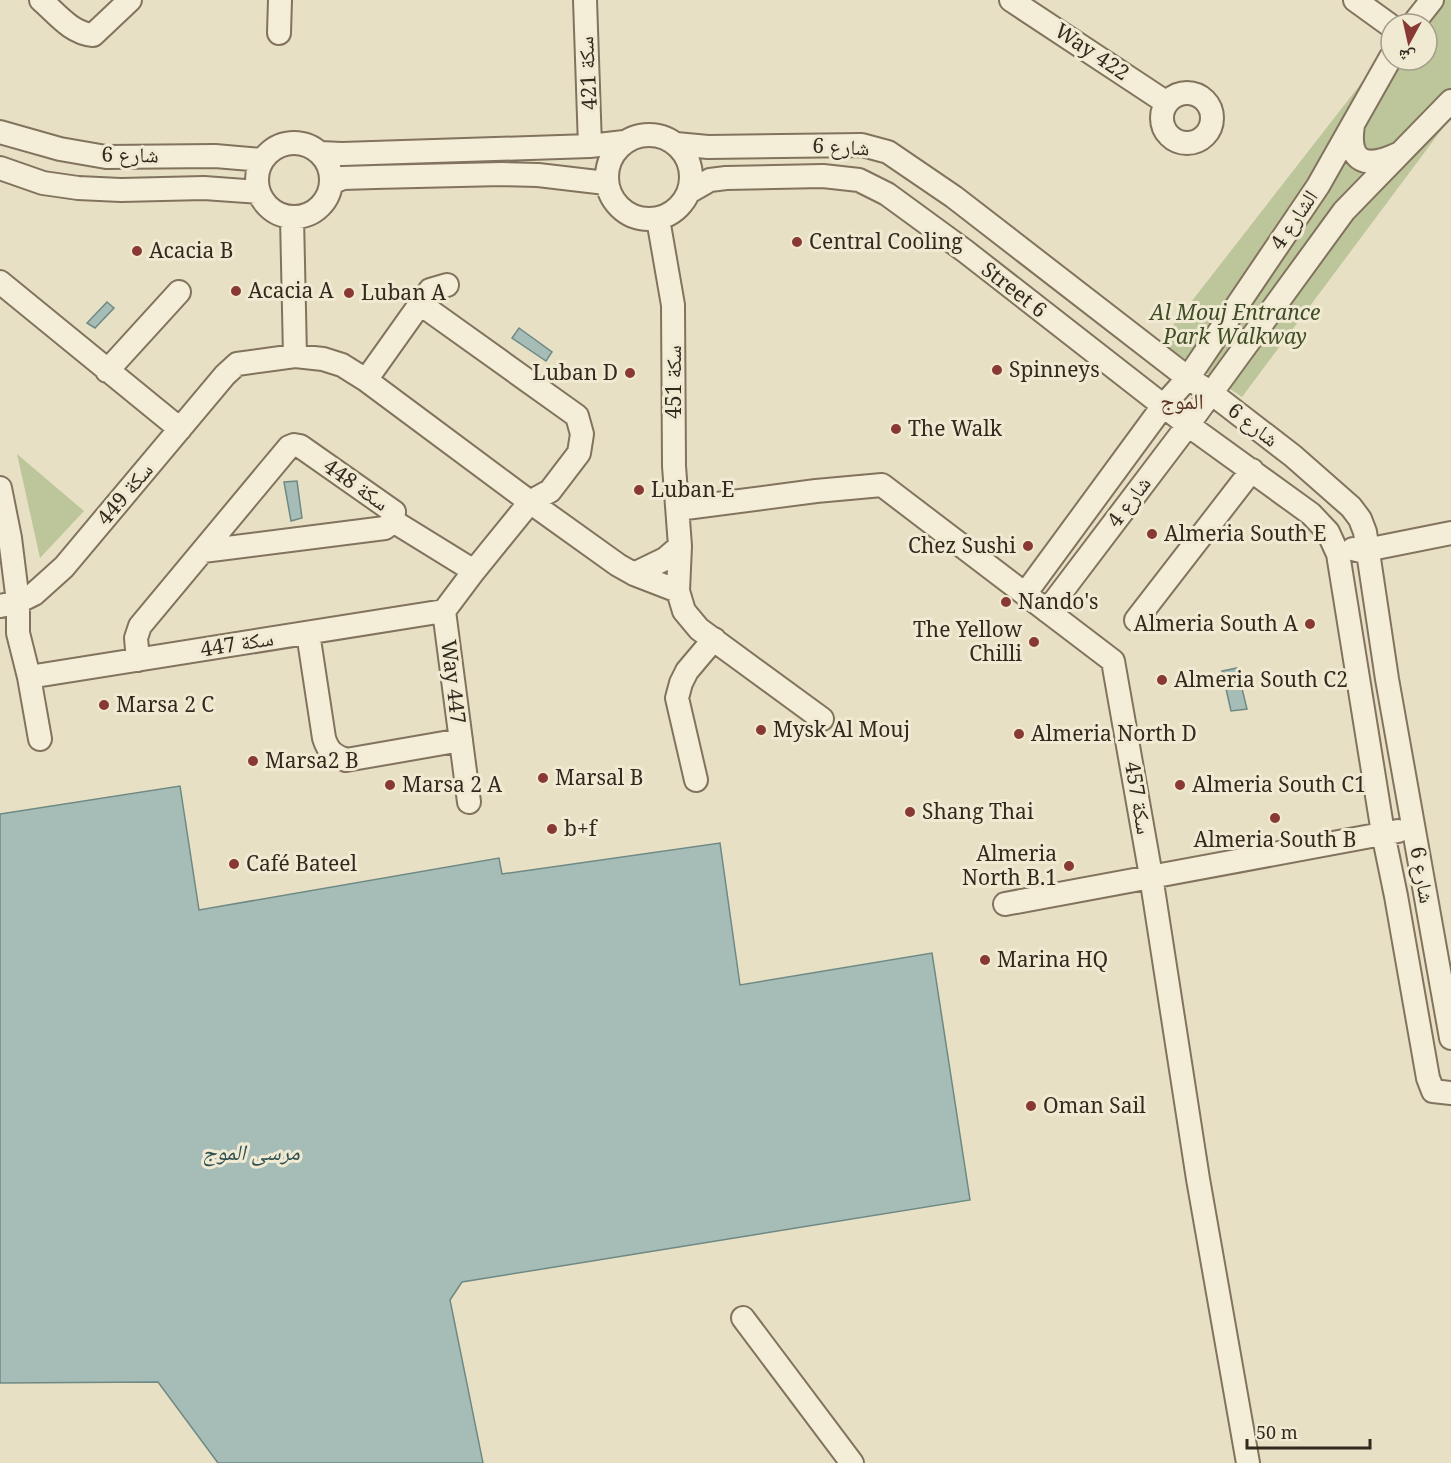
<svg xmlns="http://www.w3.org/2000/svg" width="1451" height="1463" font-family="'Noto Serif','Noto Naskh Arabic',serif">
	<rect width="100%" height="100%" fill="#e8e0c5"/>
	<path fill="#bdc59a" d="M 1426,0 L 1451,0 L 1451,117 L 1242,397 L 1160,342 L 1391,45 L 1391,60 L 1427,60 Z
		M 17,454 L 84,511 L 40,558 Z"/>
	<path fill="#a6bcb7" stroke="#6e8984" stroke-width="1.5" d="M 107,302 L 114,308 L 95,328 L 87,323 Z
		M 519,328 L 552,352 L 546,361 L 512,338 Z
		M 297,481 L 302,518 L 291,521 L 284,482 Z
		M 1237,668 L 1247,709 L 1231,711 L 1222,671 Z
		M 180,786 L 199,910 L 499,858 L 502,874 L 720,843 L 740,985 L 932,953 L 970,1200 L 462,1282 L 450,1300 L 483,1463 L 218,1463 L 158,1382 L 0,1383 L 0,814 Z"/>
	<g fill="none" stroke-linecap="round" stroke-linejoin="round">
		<g stroke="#81735d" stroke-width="26">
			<path id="minor" d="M 41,0 C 57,14 71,33 93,35 L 130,0
				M 585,0 L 590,146
				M 1011,0 L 1167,103
				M 1355,0 L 1391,26
				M 1413,24 L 1432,0
				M 279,33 L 280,0
				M1162 118a25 25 0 1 1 50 0a25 25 0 1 1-50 0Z
				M 1353,125 C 1347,163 1366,169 1398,154
				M 0,132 L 60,149 L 106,157 L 215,156 L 262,160
				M607 177a42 42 0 1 1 84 0a42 42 0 1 1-84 0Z
				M257 180a37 37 0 1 1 74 0a37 37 0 1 1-74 0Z
				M 676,144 L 708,147 L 862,145 L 888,152 L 954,197 L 1188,378 L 1210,392 L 1293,456 L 1351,507 L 1360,519 L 1365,532 L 1387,679 L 1451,1038
				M 320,153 L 342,154 L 590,146 L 624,142
				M 0,168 L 43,183 L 78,188 L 121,190 L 204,188 L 259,192
				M 331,183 L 343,178 L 375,177 L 502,174 L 538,175 L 606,183
				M 689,192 L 710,180 L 726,178 L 823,176 L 859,180 L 887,194 L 965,251 L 1188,425 L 1311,514 L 1328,532 L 1338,554 L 1383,833 L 1396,896 L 1428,1078 L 1433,1091 L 1451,1093
				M 292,217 L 295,356
				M 658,219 L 673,305 L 674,466 L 680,546 L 678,591 L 684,611 L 699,629 L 822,719
				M 0,282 L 180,429
				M 107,371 L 179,292
				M 366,380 L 430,290 L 447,285
				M 0,488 L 10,538 L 18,602 L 0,606
				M 678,509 L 816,491 L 882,485 L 1113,661 L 1151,876 L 1198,1179 L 1248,1463
				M 393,521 L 474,571 L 530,502 L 550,491 L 579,453 L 582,434 L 577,416 L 419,303
				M 1353,549 L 1361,551 L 1451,533
				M 634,574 L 665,559 L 680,546
				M 1025,594 L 1163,406 L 1188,378 L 1318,186 L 1391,57
				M 1047,611 L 1188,425 L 1344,211 L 1451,101
				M 1136,620 L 1252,470
				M 308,633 L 324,738 C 328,751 333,755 346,760 L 461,740
				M 138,660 L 136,638 L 140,626 L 289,447 L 294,445 L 300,446 L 394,512 L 393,521 L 385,528 L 203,551
				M 29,677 L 444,611
				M 40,739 L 29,677 L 18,633 L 18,602 L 34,594 L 64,567 L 225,375 L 237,364 L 295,356 L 323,359 L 342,365 L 366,380 L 530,502 L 618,565 L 634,574 L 678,591
				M 696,780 L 677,698 L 681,683 L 687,671 L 714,639
				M 469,802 L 444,611 L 474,571
				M 1005,904 L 1398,831
				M 743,1318 L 852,1463"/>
		</g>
		<use href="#minor" stroke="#f4edd7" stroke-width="22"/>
	</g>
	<g fill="#893934" stroke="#f1ead3" stroke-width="2">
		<circle cx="797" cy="242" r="6"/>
		<circle cx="137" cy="251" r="6"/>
		<circle cx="236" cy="291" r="6"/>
		<circle cx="349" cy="293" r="6"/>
		<circle cx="997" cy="370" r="6"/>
		<circle cx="630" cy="373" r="6"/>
		<circle cx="896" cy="429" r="6"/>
		<circle cx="639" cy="490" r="6"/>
		<circle cx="1152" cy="534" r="6"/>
		<circle cx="1028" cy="546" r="6"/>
		<circle cx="1006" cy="602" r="6"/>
		<circle cx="1310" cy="624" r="6"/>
		<circle cx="1034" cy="642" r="6"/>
		<circle cx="1162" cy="680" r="6"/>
		<circle cx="104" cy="705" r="6"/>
		<circle cx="761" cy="730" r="6"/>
		<circle cx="1019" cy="734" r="6"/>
		<circle cx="253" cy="761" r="6"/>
		<circle cx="543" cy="778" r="6"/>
		<circle cx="390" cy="785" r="6"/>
		<circle cx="1180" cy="785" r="6"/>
		<circle cx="910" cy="812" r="6"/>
		<circle cx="1275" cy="818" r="6"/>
		<circle cx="552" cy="829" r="6"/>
		<circle cx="234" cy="864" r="6"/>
		<circle cx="1069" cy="866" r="6"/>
		<circle cx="985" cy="960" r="6"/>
		<circle cx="1031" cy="1106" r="6"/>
	</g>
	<g text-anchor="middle" stroke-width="6" stroke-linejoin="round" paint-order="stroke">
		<g font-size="21" fill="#332a1f" stroke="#f1ead3">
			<text transform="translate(1092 52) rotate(34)" y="7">Way 422</text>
			<text transform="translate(588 73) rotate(-93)" y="7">سكة 421</text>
			<text transform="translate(841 147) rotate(3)" y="7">شارع 6</text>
			<text transform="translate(130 155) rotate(1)" y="7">شارع 6</text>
			<text transform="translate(1294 220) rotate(-56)" y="7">الشارع 4</text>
			<text transform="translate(1014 290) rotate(38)" y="7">Street 6</text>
			<text transform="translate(674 382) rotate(-90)" y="7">سكة 451</text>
			<text transform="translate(1253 425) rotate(38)" y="7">شارع 6</text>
			<text transform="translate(356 485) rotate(35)" y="7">سكة 448</text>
			<text transform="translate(125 494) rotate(-50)" y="7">سكة 449</text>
			<text transform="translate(1129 502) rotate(-53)" y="7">شارع 4</text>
			<text transform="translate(237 644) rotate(-9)" y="7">سكة 447</text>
			<text transform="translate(453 682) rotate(83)" y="7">Way 447</text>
			<text transform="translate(1138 798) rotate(80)" y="7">سكة 457</text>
			<text transform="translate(1422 875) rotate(80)" y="7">شارع 6</text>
		</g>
		<g font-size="21" fill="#332a1f" stroke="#f1ead3" text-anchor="start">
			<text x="809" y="249">Central Cooling</text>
			<text x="149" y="258">Acacia B</text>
			<text x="248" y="298">Acacia A</text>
			<text x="361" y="300">Luban A</text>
			<text x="1009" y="377">Spinneys</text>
			<text x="618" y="380" text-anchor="end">Luban D</text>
			<text x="908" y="436">The Walk</text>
			<text x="651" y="497">Luban E</text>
			<text x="1164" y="541">Almeria South E</text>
			<text x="1016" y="553" text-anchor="end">Chez Sushi</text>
			<text x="1018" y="609">Nando's</text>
			<text x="1298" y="631" text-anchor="end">Almeria South A</text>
			<text x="1022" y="637" text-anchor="end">The Yellow<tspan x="1022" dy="24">Chilli</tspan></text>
			<text x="1174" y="687">Almeria South C2</text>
			<text x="116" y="712">Marsa 2 C</text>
			<text x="773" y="737">Mysk Al Mouj</text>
			<text x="1031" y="741">Almeria North D</text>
			<text x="265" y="768">Marsa2 B</text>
			<text x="555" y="785">Marsal B</text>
			<text x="402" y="792">Marsa 2 A</text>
			<text x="1192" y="792">Almeria South C1</text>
			<text x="922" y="819">Shang Thai</text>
			<text x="564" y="836">b+f</text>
			<text x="1275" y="847" text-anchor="middle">Almeria South B</text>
			<text x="1057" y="861" text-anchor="end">Almeria<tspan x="1057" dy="24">North B.1</tspan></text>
			<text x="246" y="871">Café Bateel</text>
			<text x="997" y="967">Marina HQ</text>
			<text x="1043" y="1113">Oman Sail</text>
		</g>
		<g font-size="21" font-style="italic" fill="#414d28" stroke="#f1ead3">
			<text x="1235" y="320">Al Mouj Entrance<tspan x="1235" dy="24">Park Walkway</tspan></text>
		</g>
		<g font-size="22" fill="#5a3324" stroke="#f1ead3">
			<text x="1182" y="409">الموج</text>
		</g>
		<g font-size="22" font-style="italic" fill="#305151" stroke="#f1ead3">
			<text x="251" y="1160">مرسى الموج</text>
		</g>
	</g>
	<g transform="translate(1409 42) rotate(188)"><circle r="28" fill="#f1ead3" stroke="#a59d8b" stroke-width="1.5"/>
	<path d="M0-4.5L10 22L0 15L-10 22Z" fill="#893934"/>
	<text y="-9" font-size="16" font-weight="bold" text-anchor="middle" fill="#332a1f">ش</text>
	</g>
	<path d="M1247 1439v9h123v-9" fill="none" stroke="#332a1f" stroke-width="3"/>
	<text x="1256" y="1439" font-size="18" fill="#332a1f" stroke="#f1ead3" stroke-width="4.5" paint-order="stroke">50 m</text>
</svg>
